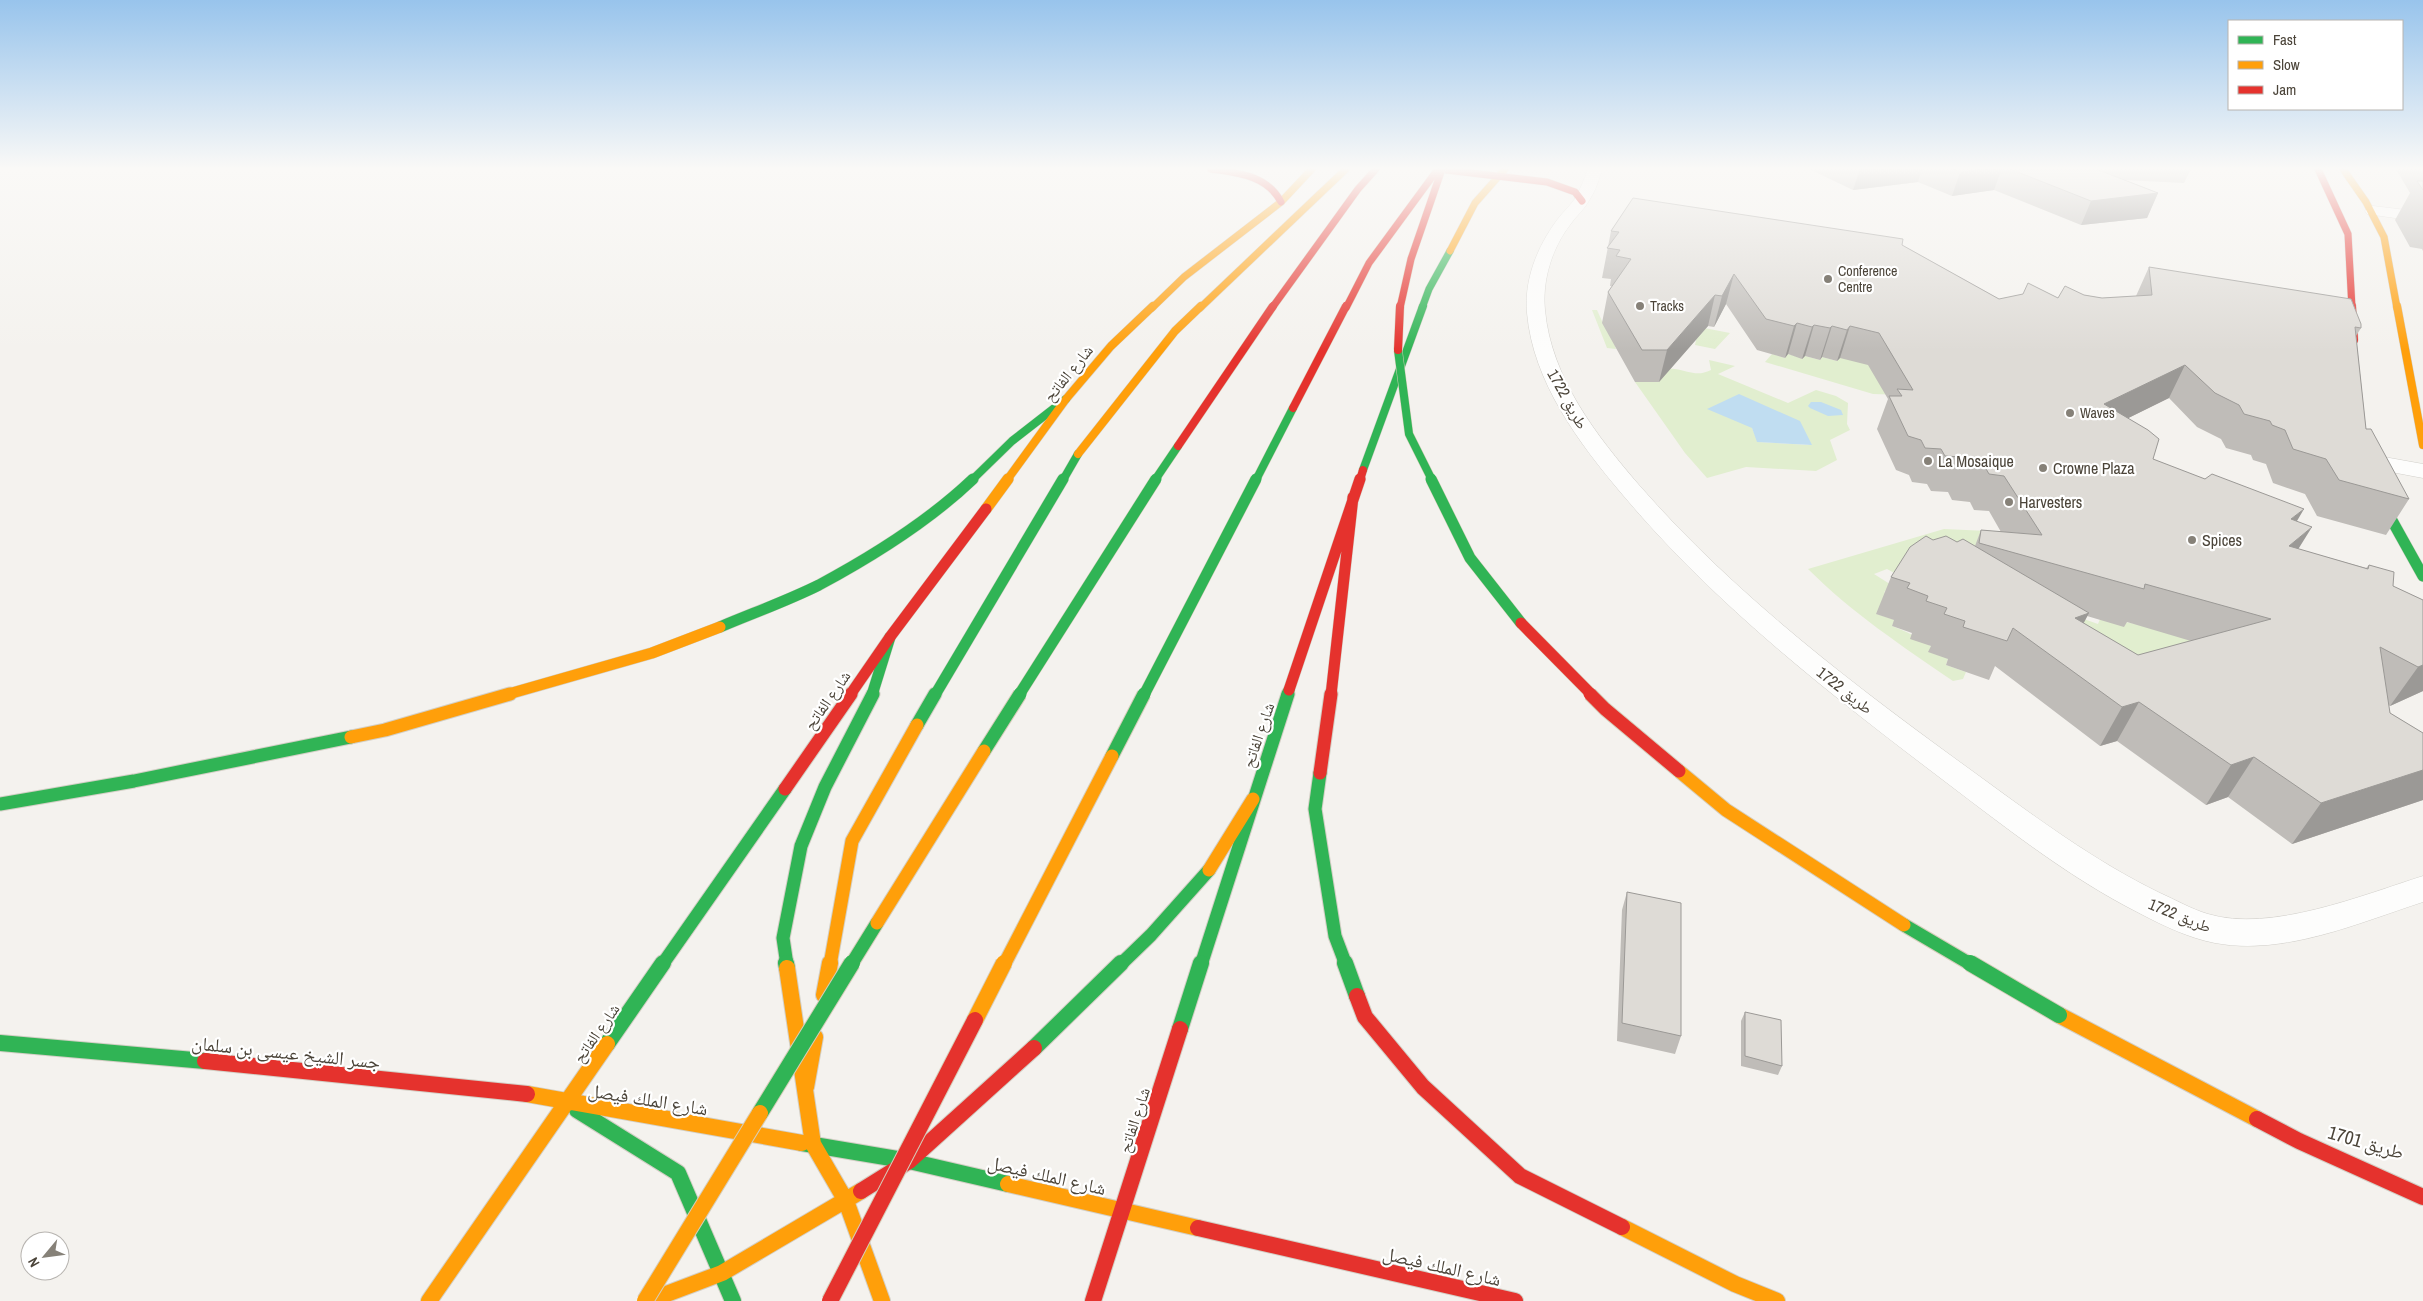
<svg xmlns="http://www.w3.org/2000/svg" width="2423" height="1301" font-family="'Archivo Narrow','Noto Naskh Arabic',sans-serif">
	<rect width="100%" height="100%" fill="#f4f2ee"/>
	<path fill="#e1eecf" fill-rule="evenodd" d="M 1592,310 L 1597,310 L 1602,321 L 1609,326 L 1616,349 L 1607,348 Z
		M 1699,327 L 1730,333 L 1715,349 L 1695,345 Z
		M 1772,354 L 1785,358 L 1788,354 L 1802,358 L 1805,356 L 1820,360 L 1822,357 L 1837,361 L 1840,358 L 1857,358 L 1939,396 L 1873,394 L 1765,362 Z
		M 1709,360 L 1735,366 L 1718,374 L 1788,403 L 1816,390 L 1836,396 L 1848,403 L 1847,424 L 1850,430 L 1830,440 L 1837,460 L 1816,471 L 1746,467 L 1707,478 L 1685,453 L 1635,382 L 1653,382 L 1646,370 C 1655,370 1666,368 1675,369 C 1689,371 1697,377 1711,370 ZM 1752,428 L 1811,445 L 1758,442 Z
		M 1944,529 L 2031,533 L 1898,575 L 1887,569 L 1874,574 L 1893,586 L 1884,592 L 1889,595 L 1877,614 L 1895,620 L 1892,626 C 1914,634 1930,645 1948,659 L 1946,665 L 1966,672 L 1963,679 L 1953,681 C 1902,646 1852,613 1808,569 Z
		M 2078,617 L 2098,624 L 2100,619 L 2124,626 L 2125,622 L 2216,639 L 2061,673 Z"/>
	<path fill="#c0ddf1" d="M 1739,394 L 1800,421 L 1812,445 L 1757,442 L 1752,428 L 1707,409 Z
		M 1811,402 L 1821,402 L 1841,410 L 1843,415 L 1828,416 L 1810,408 L 1808,406 Z"/>
	<g fill="none" stroke-linecap="round" stroke-linejoin="round">
		<g stroke="#d2d0cb" stroke-width="1">
			<path id="street" d="M 1588,169 L 1602,169 C 1599,179 1596,190 1590,199 C 1585,209 1576,216 1570,225 C 1552,248 1542,281 1545,310 C 1551,378 1597,436 1639,485 C 1737,597 1855,686 1975,773 C 2034,816 2094,861 2160,893 C 2176,900 2191,909 2208,914 C 2270,933 2363,895 2423,876 L 2423,902 C 2358,923 2284,956 2215,943 C 2189,938 2164,926 2141,914 C 2071,879 2009,830 1947,783 C 1831,695 1716,606 1622,494 C 1579,443 1533,382 1527,313 C 1524,280 1537,247 1557,220 C 1562,213 1569,207 1574,200 C 1580,191 1584,179 1588,169 Z
				M 2373,206 L 2423,212 L 2423,222 L 2367,214 L 2365,211 L 2367,208 Z
				M 2362,453 L 2423,464 L 2423,478 L 2354,465 L 2351,460 L 2354,455 Z"/>
		</g>
		<g stroke="#d3cfc5" stroke-width="8">
			<path id="fast-far4" d="M 1422,308 L 1429,289 L 1450,251"/>
		</g>
		<g stroke="#d3cfc5" stroke-width="9">
			<path id="fast-far3" d="M 1363,470 L 1423,306
				M 972,480 L 1012,441 L 1066,399
				M 1063,480 L 1078,454"/>
		</g>
		<g stroke="#d3cfc5" stroke-width="12">
			<path id="fast-far2" d="M 2375,490 L 2423,576
				M 720,627 C 753,613 787,601 819,585 C 873,556 929,521 973,479
				M 872,695 L 890,637
				M 935,695 L 1063,479
				M 1287,695 L 1289,690"/>
		</g>
		<g stroke="#d3cfc5" stroke-width="15">
			<path id="fast-far1" d="M 917,725 L 935,694
				M 1320,773 L 1315,809 L 1335,936 L 1346,965
				M 0,804 L 134,781 L 351,737
				M 662,965 L 785,789
				M 787,965 L 783,938 L 801,846 L 825,787 L 873,694
				M 1120,965 L 1151,935 L 1209,870
				M 1201,965 L 1288,694"/>
		</g>
		<g stroke="#d3cfc5" stroke-width="18">
			<path id="fast" d="M 786,963 L 787,968
				M 1345,963 L 1357,996
				M 1180,1029 L 1201,963
				M 0,1043 L 205,1061
				M 607,1044 L 663,963
				M 1034,1048 L 1121,963
				M 577,1110 L 678,1173 L 733,1301
				M 802,1143 L 909,1161 L 1008,1184"/>
		</g>
		<g stroke="#d3cfc5" stroke-width="8">
			<path id="slow-far4" d="M 2343,169 L 2366,202 L 2384,237 L 2397,308
				M 1450,251 L 1475,203 L 1505,169
				M 1152,308 L 1184,277 L 1281,202 L 1312,169
				M 1200,308 L 1346,169"/>
		</g>
		<g stroke="#d3cfc5" stroke-width="9">
			<path id="slow-far3" d="M 2397,306 L 2423,445
				M 1078,454 L 1175,331 L 1201,306
				M 1007,480 L 1066,399 L 1111,346 L 1153,306"/>
		</g>
		<g stroke="#d3cfc5" stroke-width="12">
			<path id="slow-far2" d="M 986,509 L 1008,479
				M 505,695 L 652,653 L 720,627"/>
		</g>
		<g stroke="#d3cfc5" stroke-width="15">
			<path id="slow-far1" d="M 351,737 L 385,730 L 510,694
				M 1209,870 L 1253,799
				M 830,965 L 852,841 L 917,725"/>
		</g>
		<g stroke="#d3cfc5" stroke-width="18">
			<path id="slow" d="M 787,968 L 813,1144 L 846,1201 L 882,1301
				M 824,995 L 830,963
				M 2059,1015 L 2257,1119
				M 806,1087 L 815,1037
				M 527,1094 L 802,1143
				M 1008,1184 L 1198,1228
				M 1622,1227 L 1735,1284 L 1777,1301
				M 429,1301 L 607,1044
				M 648,1301 L 722,1273 L 861,1191"/>
		</g>
		<g stroke="#d3cfc5" stroke-width="8">
			<path id="jam-far4" d="M 1211,169 C 1238,173 1267,175 1281,202
				M 1438,169 L 1547,182 L 1575,192 L 1582,201
				M 2318,169 L 2348,234 L 2352,308"/>
		</g>
		<g stroke="#d3cfc5" stroke-width="9">
			<path id="jam-far3" d="M 2352,306 L 2354,340
				M 1360,480 L 1363,470"/>
		</g>
		<g stroke="#d3cfc5" stroke-width="12">
			<path id="jam-far2" d="M 1289,690 L 1360,479
				M 850,695 L 890,637 L 986,509
				M 1331,695 L 1353,497"/>
		</g>
		<g stroke="#d3cfc5" stroke-width="15">
			<path id="jam-far1" d="M 1320,773 L 1331,694
				M 785,789 L 851,694"/>
		</g>
		<g stroke="#d3cfc5" stroke-width="18">
			<path id="jam" d="M 1357,996 L 1365,1017 L 1423,1087 L 1520,1176 L 1622,1227
				M 205,1061 L 527,1094
				M 2257,1119 L 2299,1141 L 2423,1197
				M 861,1191 L 909,1161 L 1034,1048
				M 1198,1228 L 1515,1301
				M 1093,1301 L 1180,1029"/>
		</g>
		<use href="#street" fill="#fdfdfc" fill-rule="evenodd"/>
		<use href="#fast-far4" stroke="#30b455" stroke-width="7"/>
		<use href="#fast-far3" stroke="#30b455" stroke-width="8"/>
		<use href="#fast-far2" stroke="#30b455" stroke-width="11"/>
		<use href="#fast-far1" stroke="#30b455" stroke-width="13"/>
		<use href="#fast" stroke="#30b455" stroke-width="16"/>
		<use href="#slow-far4" stroke="#ff9f0a" stroke-width="7"/>
		<use href="#slow-far3" stroke="#ff9f0a" stroke-width="8"/>
		<use href="#slow-far2" stroke="#ff9f0a" stroke-width="11"/>
		<use href="#slow-far1" stroke="#ff9f0a" stroke-width="13"/>
		<use href="#slow" stroke="#ff9f0a" stroke-width="16"/>
		<use href="#jam-far4" stroke="#e5322d" stroke-width="7"/>
		<use href="#jam-far3" stroke="#e5322d" stroke-width="8"/>
		<use href="#jam-far2" stroke="#e5322d" stroke-width="11"/>
		<use href="#jam-far1" stroke="#e5322d" stroke-width="13"/>
		<use href="#jam" stroke="#e5322d" stroke-width="16"/>
		<g stroke="#d6cebb" stroke-width="9" stroke-linecap="butt">
			<path id="fast-bridge-far3" d="M 1398,350 L 1409,434 L 1432,480
				M 1155,480 L 1178,446
				M 1256,480 L 1293,408"/>
		</g>
		<g stroke="#d6cebb" stroke-width="12" stroke-linecap="butt">
			<path id="fast-bridge-far2" d="M 1431,479 L 1470,558 L 1521,623
				M 1019,695 L 1156,479
				M 1144,695 L 1256,479"/>
		</g>
		<g stroke="#d6cebb" stroke-width="15" stroke-linecap="butt">
			<path id="fast-bridge-far1" d="M 984,751 L 1020,694
				M 1112,756 L 1144,694
				M 1904,925 L 1972,965
				M 851,965 L 877,923"/>
		</g>
		<g stroke="#d6cebb" stroke-width="18" stroke-linecap="butt">
			<path id="fast-bridge" d="M 1970,963 L 2059,1015
				M 760,1113 L 852,963"/>
		</g>
		<g stroke="#d6cebb" stroke-width="15" stroke-linecap="butt">
			<path id="slow-bridge-far1" d="M 1679,771 L 1726,810 L 1904,925
				M 877,923 L 984,751
				M 1004,965 L 1112,756"/>
		</g>
		<g stroke="#d6cebb" stroke-width="18" stroke-linecap="butt">
			<path id="slow-bridge" d="M 975,1020 L 1004,963
				M 645,1301 L 760,1113"/>
		</g>
		<g stroke="#d6cebb" stroke-width="8" stroke-linecap="butt">
			<path id="jam-bridge-far4" d="M 1272,308 L 1358,189 L 1376,169
				M 1346,308 L 1369,263 L 1438,169
				M 1400,308 L 1411,259 L 1442,169"/>
		</g>
		<g stroke="#d6cebb" stroke-width="9" stroke-linecap="butt">
			<path id="jam-bridge-far3" d="M 1398,350 L 1400,306
				M 1293,408 L 1346,306
				M 1178,446 L 1273,306"/>
		</g>
		<g stroke="#d6cebb" stroke-width="12" stroke-linecap="butt">
			<path id="jam-bridge-far2" d="M 1521,623 L 1592,695"/>
		</g>
		<g stroke="#d6cebb" stroke-width="15" stroke-linecap="butt">
			<path id="jam-bridge-far1" d="M 1590,694 L 1605,709 L 1679,771"/>
		</g>
		<g stroke="#d6cebb" stroke-width="18" stroke-linecap="butt">
			<path id="jam-bridge" d="M 830,1301 L 975,1020"/>
		</g>
		<use href="#fast-bridge-far3" stroke="#30b455" stroke-width="8"/>
		<use href="#fast-bridge-far2" stroke="#30b455" stroke-width="11"/>
		<use href="#fast-bridge-far1" stroke="#30b455" stroke-width="13"/>
		<use href="#fast-bridge" stroke="#30b455" stroke-width="16"/>
		<use href="#slow-bridge-far1" stroke="#ff9f0a" stroke-width="13"/>
		<use href="#slow-bridge" stroke="#ff9f0a" stroke-width="16"/>
		<use href="#jam-bridge-far4" stroke="#e5322d" stroke-width="7"/>
		<use href="#jam-bridge-far3" stroke="#e5322d" stroke-width="8"/>
		<use href="#jam-bridge-far2" stroke="#e5322d" stroke-width="11"/>
		<use href="#jam-bridge-far1" stroke="#e5322d" stroke-width="13"/>
		<use href="#jam-bridge" stroke="#e5322d" stroke-width="16"/>
	</g>
	<path fill="#bfbcb8" fill-rule="evenodd" d="M 1809,169 L 2191,169 L 2184,183 L 2124,180 L 2158,193 L 2147,218 L 2081,225 L 1994,190 L 1952,196 L 1918,182 L 1853,190 Z
		M 2396,169 L 2423,169 L 2423,251 L 2422,249 L 2410,247 L 2395,220 L 2410,193 Z
		M 1611,231 L 1902,245 L 1999,299 L 2058,298 L 2084,295 L 2102,298 L 2136,296 L 2149,267 L 2361,328 L 2356,336 L 2366,429 L 2409,499 L 2386,535 L 2317,516 L 2305,494 L 2273,483 L 2266,464 L 2253,460 L 2251,455 L 2226,448 L 2221,439 L 2197,427 L 2169,398 L 2128,418 L 2153,459 L 2297,521 L 2298,549 L 2366,568 L 2369,565 L 2393,586 L 2423,600 L 2423,691 L 2390,706 L 2388,705 L 2390,713 L 2423,733 L 2423,800 L 2292,844 L 2228,797 L 2206,805 L 2117,741 L 2100,746 L 1995,666 L 1989,680 L 1946,665 L 1948,659 L 1928,652 L 1931,646 L 1910,639 L 1912,633 L 1892,626 L 1894,620 L 1876,614 L 1891,577 L 1933,540 L 1957,542 L 1975,546 L 1981,530 L 2001,532 L 1989,511 L 1974,510 L 1970,502 L 1952,500 L 1948,492 L 1931,491 L 1927,484 L 1912,482 L 1909,475 L 1896,470 L 1877,429 L 1888,399 L 1868,365 L 1840,358 L 1837,361 L 1822,357 L 1820,360 L 1805,356 L 1802,359 L 1788,354 L 1785,358 L 1757,350 L 1726,304 L 1714,327 L 1708,326 L 1659,382 L 1635,382 L 1602,323 L 1608,292 L 1612,286 L 1610,286 L 1611,279 L 1602,278 ZM 2087,616 L 2124,627 L 2127,622 L 2191,641 L 2138,655 L 2083,623 Z
		M 1627,892 L 1681,1036 L 1675,1054 L 1617,1041 L 1622,910 Z
		M 1745,1012 L 1782,1066 L 1778,1075 L 1741,1066 L 1741,1021 Z"/>
	<path fill="#9b9996" d="M 1860,169 L 1922,169 L 1918,182 L 1853,190 Z
		M 1982,169 L 2002,169 L 1994,190 L 1952,196 L 1960,172 Z
		M 2158,193 L 2147,218 L 2081,225 L 2091,201 Z
		M 1734,274 L 1726,304 L 1714,327 L 1722,296 Z
		M 1715,295 L 1708,326 L 1659,382 L 1667,350 Z
		M 1797,323 L 1788,354 L 1785,358 L 1794,326 Z
		M 1814,325 L 1805,356 L 1802,359 L 1812,327 Z
		M 1832,326 L 1822,357 L 1820,360 L 1830,328 Z
		M 1850,326 L 1840,358 L 1837,361 L 1847,330 Z
		M 2185,365 L 2169,398 L 2088,438 L 2104,404 Z
		M 2304,509 L 2283,545 L 2291,519 Z
		M 2312,527 L 2289,564 L 2289,546 Z
		M 2089,613 L 2069,651 L 2075,618 Z
		M 2423,664 L 2423,691 L 2390,706 L 2418,667 Z
		M 2139,702 L 2117,741 L 2100,746 L 2122,707 Z
		M 2254,757 L 2228,797 L 2206,805 L 2231,765 Z
		M 2423,770 L 2423,800 L 2292,844 L 2321,803 Z"/>
	<path fill="#dedbd6" stroke="#9b9996" d="M 1953,169 L 1982,169 L 1960,172 Z
		M 2010,169 L 2096,169 L 2158,193 L 2091,201 Z
		M 2417,181 L 2423,181 L 2423,190 Z
		M 1633,198 L 1903,239 L 1902,245 L 1999,299 L 2023,294 L 2028,283 L 2058,298 L 2065,286 L 2084,295 L 2102,298 L 2152,295 L 2149,267 L 2351,299 L 2361,324 L 2361,328 L 2355,327 L 2366,429 L 2371,429 L 2409,499 L 2339,480 L 2326,459 L 2293,449 L 2285,430 L 2272,425 L 2270,421 L 2244,414 L 2239,405 L 2215,393 L 2185,365 L 2104,404 L 2148,430 L 2159,439 L 2153,459 L 2205,479 L 2212,474 L 2304,509 L 2291,519 L 2312,527 L 2289,546 L 2368,569 L 2369,565 L 2394,572 L 2393,586 L 2423,600 L 2423,665 L 2418,667 L 2380,647 L 2390,713 L 2423,733 L 2423,770 L 2321,803 L 2254,757 L 2231,765 L 2139,702 L 2122,707 L 2013,628 L 2007,641 L 1963,627 L 1965,621 L 1944,614 L 1947,608 L 1926,601 L 1928,596 L 1907,588 L 1910,583 L 1891,577 L 1910,547 L 1926,536 L 1933,540 L 1946,536 L 1957,542 L 1963,539 L 2089,613 L 2075,618 L 2138,655 L 2271,619 L 2145,584 L 2144,589 L 1979,543 L 1981,530 L 2042,535 L 2004,476 L 1989,474 L 1985,467 L 1966,465 L 1962,457 L 1945,456 L 1941,449 L 1925,448 L 1921,440 L 1908,436 L 1889,396 L 1902,396 L 1897,389 L 1913,390 L 1879,333 L 1850,326 L 1847,330 L 1832,326 L 1830,328 L 1814,325 L 1812,327 L 1797,323 L 1794,326 L 1766,319 L 1734,274 L 1722,296 L 1715,295 L 1667,350 L 1642,350 L 1608,292 L 1631,259 L 1616,256 L 1620,250 L 1607,248 L 1619,232 L 1611,231 Z
		M 1627,892 L 1681,903 L 1681,1036 L 1622,1023 Z
		M 1745,1012 L 1781,1020 L 1782,1066 L 1745,1056 Z"/>
	<linearGradient id="sky" x2="0" y2="1"><stop stop-color="#98c4ec"/><stop offset="0.48" stop-color="#faf9f7"/><stop offset="1" stop-color="#faf9f7" stop-opacity="0"/></linearGradient>
	<rect width="2423" height="351" fill="url(#sky)"/>
	<g fill="#868178" stroke="#fff" stroke-width="2">
		<circle cx="1828" cy="279" r="5"/>
		<circle cx="1640" cy="306" r="5"/>
		<circle cx="2070" cy="413" r="5"/>
		<circle cx="1928" cy="461" r="5"/>
		<circle cx="2043" cy="468" r="5"/>
		<circle cx="2009" cy="502" r="5"/>
		<circle cx="2192" cy="540" r="5"/>
	</g>
	<g text-anchor="middle" stroke-width="4.5" stroke-linejoin="round" paint-order="stroke">
		<g font-size="14" fill="#4b4439" stroke="#fff" text-anchor="start">
			<text x="1838" y="276">Conference<tspan x="1838" dy="16">Centre</tspan></text>
			<text x="1650" y="311">Tracks</text>
			<text x="2080" y="418">Waves</text>
		</g>
		<g font-size="16" fill="#4b4439" stroke="#fff">
			<text transform="translate(1068 373) rotate(-51)" y="6">شارع الفاتح</text>
			<text transform="translate(1568 399) rotate(61)" y="6">طريق 1722</text>
			<text transform="translate(1845 690) rotate(38)" y="6">طريق 1722</text>
			<text transform="translate(827 700) rotate(-55)" y="6">شارع الفاتح</text>
			<text transform="translate(1258 735) rotate(-71)" y="6">شارع الفاتح</text>
			<text transform="translate(2180 915) rotate(22)" y="6">طريق 1722</text>
			<text transform="translate(596 1033) rotate(-55)" y="6">شارع الفاتح</text>
			<text transform="translate(1134 1120) rotate(-72)" y="6">شارع الفاتح</text>
		</g>
		<g font-size="16" fill="#4b4439" stroke="#fff" text-anchor="start">
			<text x="1938" y="467">La Mosaique</text>
			<text x="2053" y="474">Crowne Plaza</text>
			<text x="2019" y="508">Harvesters</text>
			<text x="2202" y="546">Spices</text>
		</g>
		<g font-size="19" fill="#4b4439" stroke="#fff">
			<text transform="translate(286 1052) rotate(6)" y="7">جسر الشيخ عيسى بن سلمان</text>
			<text transform="translate(648 1099) rotate(9)" y="7">شارع الملك فيصل</text>
			<text transform="translate(2366 1142) rotate(16)" y="7">طريق 1701</text>
			<text transform="translate(1047 1175) rotate(13)" y="7">شارع الملك فيصل</text>
			<text transform="translate(1442 1266) rotate(13)" y="7">شارع الملك فيصل</text>
		</g>
	</g>
	<rect x="2228" y="20" width="175" height="90" fill="#ffffff" stroke="#b7b4b0"/>
	<rect x="2238" y="36" width="25" height="8" fill="#30b455" stroke="#b7b4b0"/>
	<text x="2273" y="45" font-size="15" fill="#4b4439">Fast</text>
	<rect x="2238" y="61" width="25" height="8" fill="#ff9f0a" stroke="#b7b4b0"/>
	<text x="2273" y="70" font-size="15" fill="#4b4439">Slow</text>
	<rect x="2238" y="86" width="25" height="8" fill="#e5322d" stroke="#b7b4b0"/>
	<text x="2273" y="95" font-size="15" fill="#4b4439">Jam</text>
	<g transform="translate(45 1256) rotate(241)"><circle r="24" fill="#ffffff" stroke="#b7b4b0"/>
	<path d="M0-4L9 19L0 12L-9 19Z" fill="#868178"/>
	<text y="-8" font-size="14" font-weight="bold" text-anchor="middle" fill="#4b4439">N</text>
	</g>
</svg>
